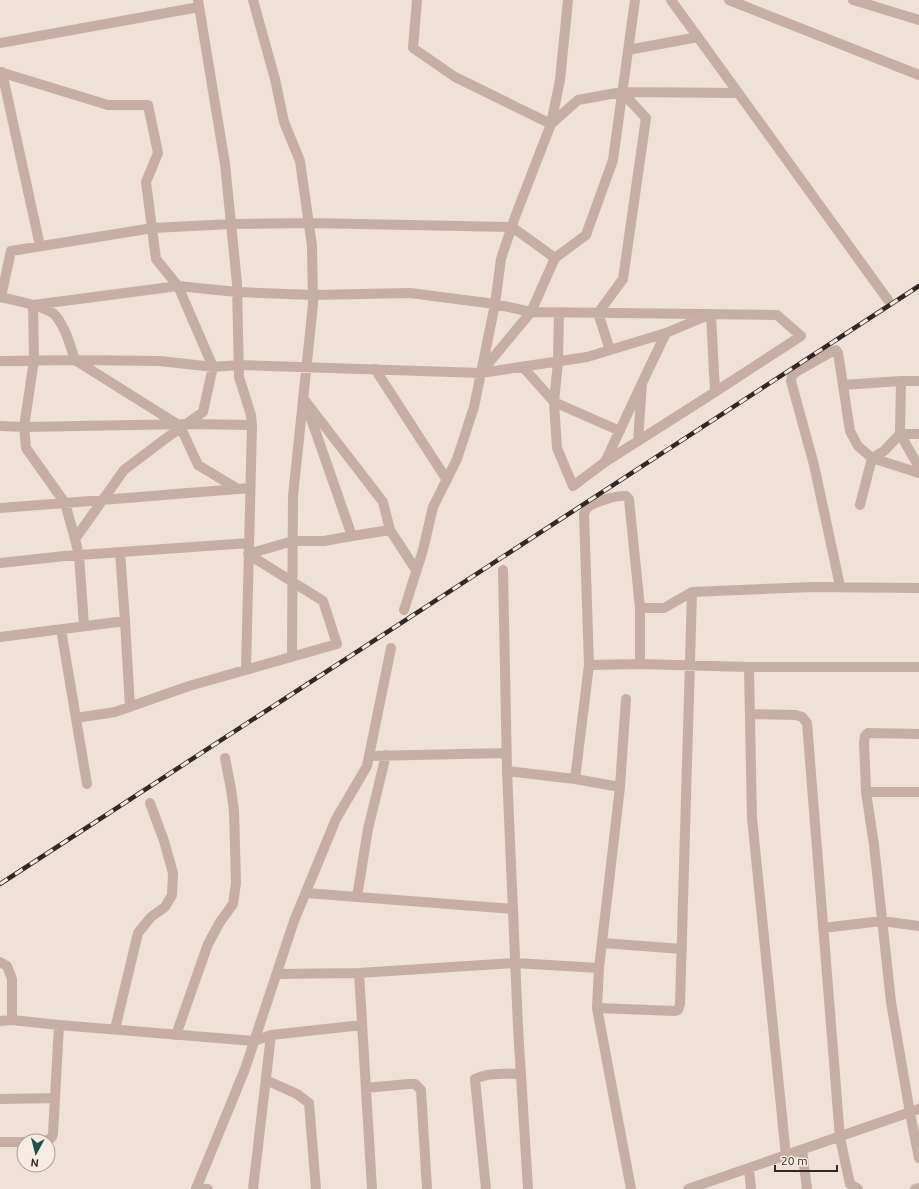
<svg xmlns="http://www.w3.org/2000/svg" width="919" height="1189" font-family="Ubuntu,sans-serif">
	<rect width="100%" height="100%" fill="#efe0d8"/>
	<g fill="none" stroke-linecap="round" stroke-linejoin="round">
		<path stroke="#c7aea5" stroke-width="10" d="M 198,0 L 225,164 L 237,283 L 239,377 L 251,415 L 252,425 L 246,670
			M 253,0 L 275,79 L 284,122 L 300,161 L 312,246 L 313,304 L 293,496 L 292,657
			M 417,0 L 413,48 L 455,77 L 551,124 L 578,100 L 622,92 L 738,93
			M 671,0 L 888,300
			M 729,0 L 919,75
			M 853,0 L 919,20
			M 0,43 L 199,7
			M 628,50 L 698,37
			M 0,72 L 108,105 L 148,105 L 158,153 L 146,182 L 156,259 L 178,286 L 213,367 L 203,412 L 165,439 L 124,470 L 75,539 L 79,555 L 84,626
			M 2,72 L 40,246
			M 0,297 C 13,300 49,307 56,316 C 66,329 70,345 75,360 L 177,424 L 181,428 L 198,465 L 238,489
			M 1,297 L 11,251 L 153,228 L 231,224 L 309,223 L 512,227 L 555,258
			M 559,313 L 558,362 L 554,402 L 620,431
			M 610,350 L 598,313 L 623,279 L 646,118 L 622,92
			M 0,361 L 75,360 L 160,361 L 213,367 L 239,365 L 481,373 L 587,357 L 666,333 L 711,314 L 715,392 L 801,336 L 777,315 L 531,312 L 495,304 L 410,293 L 313,295 L 237,292 L 178,286 L 33,305 L 34,360 L 24,427 L 0,426
			M 523,367 L 554,402 L 557,448 L 573,486 L 605,462
			M 375,369 L 447,480
			M 482,371 L 531,312 L 555,258 L 586,235 L 613,160 L 635,0
			M 901,381 L 900,434 L 919,467
			M 642,383 L 605,462 L 638,441 L 642,383 L 666,333
			M 843,385 L 901,381 L 919,381
			M 303,398 L 383,502 L 390,530 L 416,570
			M 307,407 L 352,536 L 390,530
			M 638,441 L 715,392
			M 250,488 L 65,503 L 26,448 L 24,427 L 187,424 L 252,425
			M 860,505 L 872,458 L 884,451 L 900,434 L 919,434
			M 0,508 L 65,503 L 75,539
			M 120,552 L 125,621 L 130,707
			M 0,563 L 65,556 L 249,543
			M 503,570 L 507,771 L 518,1027 L 528,1189
			M 840,586 L 814,465 L 791,381 L 792,376 L 796,372 L 833,351 L 836,350 L 838,353 L 850,431 L 858,446 L 872,458 L 919,473
			M 640,608 L 664,608 L 692,592 L 813,587 L 919,588
			M 404,610 L 423,550 L 433,507 L 457,459 L 474,407 L 495,304 L 501,259 L 515,217 L 551,124 L 560,80 L 568,0
			M 61,629 L 87,784
			M 0,637 L 125,621
			M 589,665 L 640,664 L 749,667 L 919,667
			M 749,667 L 752,818 L 786,1156
			M 626,699 L 620,787 L 599,968 L 597,1008 L 631,1189
			M 750,714 L 796,715 L 802,717 L 807,723 L 840,1138 L 850,1184 L 858,1189
			M 76,718 L 115,712 L 189,686 L 337,644 L 323,601 L 248,554 L 293,541 L 324,541 L 352,536
			M 919,734 L 868,733 L 865,736 L 864,742 L 866,792 L 874,845 L 891,1002 L 910,1113 L 919,1158
			M 370,756 L 506,753
			M 507,771 L 575,779 L 620,787
			M 575,779 L 589,665 L 584,514 C 585,512 585,510 587,508 C 593,502 617,495 626,496 L 629,499 L 640,608 L 640,664
			M 866,792 L 919,792
			M 306,893 L 512,909
			M 357,897 L 368,829 L 386,755
			M 823,928 L 882,921 L 919,926
			M 603,943 L 682,949
			M 0,962 L 7,966 L 12,979 L 12,1020
			M 359,973 L 372,1189
			M 277,974 L 359,973 L 515,963 L 599,968
			M 597,1008 L 675,1011 L 678,1010 L 680,1004 L 692,592
			M 0,1021 L 12,1020 L 59,1025 L 254,1041 L 271,1035 L 362,1025
			M 115,1029 L 138,933 L 151,917 L 165,907 L 172,895 L 173,873 L 164,841 L 150,803
			M 176,1035 L 208,944 L 220,922 L 233,904 L 236,883 L 234,811 L 231,789 L 225,758
			M 266,1080 L 297,1094 L 309,1103 L 316,1189
			M 366,1088 L 408,1084 L 415,1084 L 421,1090 L 427,1189
			M 0,1099 L 55,1098
			M 47,1141 L 52,1137 L 53,1134 L 59,1025
			M 0,1142 L 24,1142
			M 802,1150 L 807,1189
			M 749,1169 L 751,1189
			M 196,1188 L 208,1189
			M 196,1189 L 245,1069 L 294,921 L 336,819 L 367,766 L 391,648
			M 253,1189 L 271,1035
			M 486,1189 L 475,1079 C 488,1072 506,1074 521,1074
			M 688,1189 L 919,1109
			M 915,1189 L 919,1188"/>
		<g stroke="#332826" stroke-width="4.5">
			<path id="rail" d="M 0,884 L 919,286"/>
		</g>
		<use href="#rail" stroke="#f8ebe4" stroke-width="3" stroke-dasharray="9" stroke-linecap="butt"/>
	</g>
	<g transform="translate(36 1153) rotate(187)"><circle r="19" fill="#f8ebe4" stroke="#a99d98"/>
	<path d="M0-3L7 15L0 10L-7 15Z" fill="#1e524b"/>
	<text y="-6" font-size="11" font-weight="bold" text-anchor="middle" fill="#332826">N</text>
	</g>
	<path d="M775 1165v6h62v-6" fill="none" stroke="#332826" stroke-width="2"/>
	<text x="781" y="1165" font-size="12" fill="#332826" stroke="#f8ebe4" stroke-width="3" paint-order="stroke">20 m</text>
</svg>
